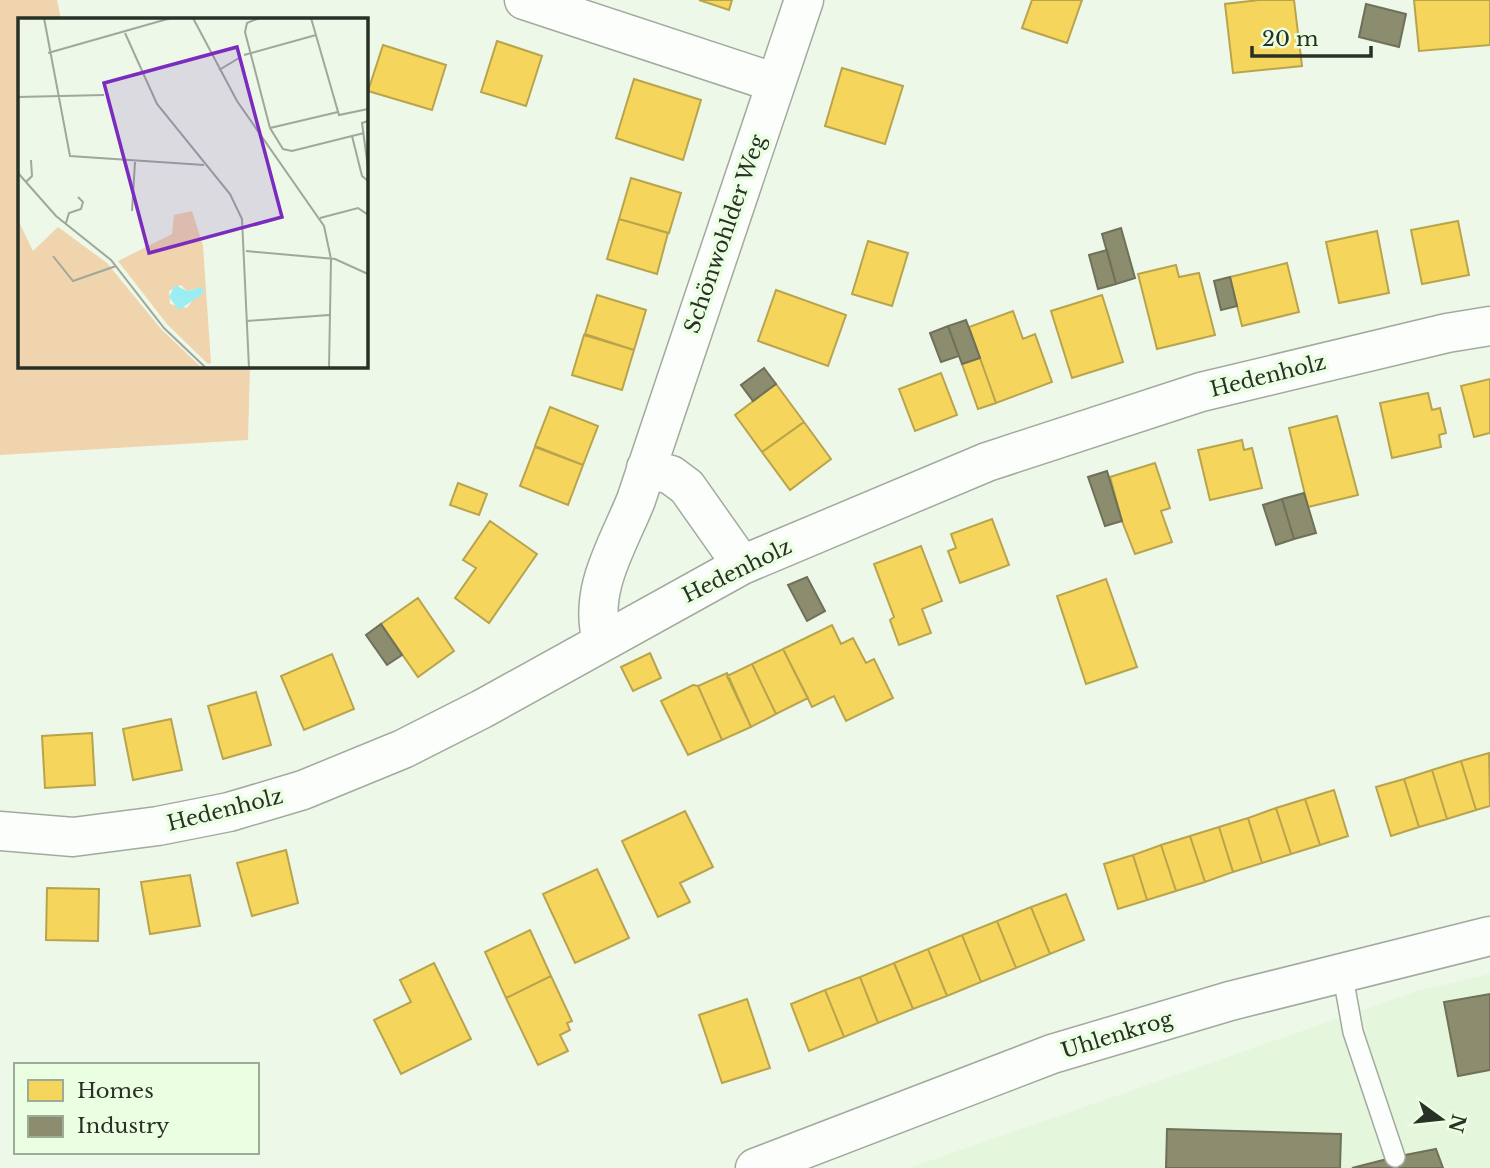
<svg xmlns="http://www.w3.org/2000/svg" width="1490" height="1168" font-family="'Libre Baskerville',serif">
	<rect width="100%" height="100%" fill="#edf8e8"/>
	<path fill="#e4f6dc" d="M 1490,974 L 1490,1168 L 909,1168 L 1417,991 Z"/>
	<path fill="#efd4ad" d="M 0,0 L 57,0 L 61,19 L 19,19 L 19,366 L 250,366 L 248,440 L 0,455 Z"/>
	<path fill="#f6d55c" stroke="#b8a44c" stroke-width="2" d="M 699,0 L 732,0 L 729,10 Z
		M 1032,0 L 1082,0 L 1067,43 L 1022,28 Z
		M 1259,0 L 1294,0 L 1302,66 L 1233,73 L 1225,4 Z
		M 1414,0 L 1490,0 L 1490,45 L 1419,51 Z
		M 497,41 L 542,56 L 526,106 L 481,92 Z
		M 383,45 L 446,65 L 432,110 L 368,91 Z
		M 842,68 L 903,86 L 885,144 L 825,126 Z
		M 634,79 L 701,100 L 683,160 L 616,138 Z
		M 631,178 L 681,193 L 669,233 L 619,219 Z
		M 619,219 L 668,233 L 657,274 L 607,259 Z
		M 1458,221 L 1469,275 L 1422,284 L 1411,230 Z
		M 1377,231 L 1389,293 L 1339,303 L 1326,242 Z
		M 868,241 L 908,253 L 892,306 L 852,294 Z
		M 1287,263 L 1299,312 L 1242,326 L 1230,277 Z
		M 1176,265 L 1179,277 L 1199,273 L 1215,335 L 1157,349 L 1138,274 Z
		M 776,290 L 846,315 L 828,366 L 758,341 Z
		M 597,295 L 646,310 L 634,350 L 585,334 Z
		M 1102,295 L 1123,362 L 1072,378 L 1051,311 Z
		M 1013,311 L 1023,339 L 1035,334 L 1052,382 L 996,403 L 969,327 Z
		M 584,335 L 634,350 L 622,390 L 572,375 Z
		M 980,358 L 996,403 L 978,409 L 962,364 Z
		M 941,373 L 957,415 L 915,431 L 899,389 Z
		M 1490,379 L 1490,433 L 1474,437 L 1461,386 Z
		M 776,384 L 804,422 L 762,452 L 735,415 Z
		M 1428,393 L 1432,410 L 1440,408 L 1446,433 L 1439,435 L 1441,447 L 1392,458 L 1380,403 Z
		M 550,407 L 598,426 L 583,465 L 535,446 Z
		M 1337,416 L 1358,495 L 1308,507 L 1289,428 Z
		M 804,422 L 831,459 L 790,490 L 762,452 Z
		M 1242,440 L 1244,450 L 1252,448 L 1262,488 L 1210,500 L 1198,450 Z
		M 535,447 L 583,465 L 568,505 L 520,486 Z
		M 1155,463 L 1170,508 L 1161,511 L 1172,542 L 1135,554 L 1122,521 L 1110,477 Z
		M 458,483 L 487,494 L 479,515 L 450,505 Z
		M 992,519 L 1009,565 L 960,583 L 948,551 L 956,548 L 951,534 Z
		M 490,521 L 537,554 L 489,623 L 455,598 L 476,568 L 463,560 Z
		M 921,546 L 942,601 L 922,609 L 931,633 L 899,645 L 890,620 L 894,617 L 874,564 Z
		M 1106,579 L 1137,667 L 1086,684 L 1057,596 Z
		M 418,598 L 454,651 L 418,677 L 381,624 Z
		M 832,625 L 841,644 L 853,638 L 866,663 L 874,659 L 893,698 L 846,721 L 834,696 L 812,707 L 783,649 Z
		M 783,649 L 808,698 L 776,714 L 752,664 Z
		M 650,653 L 661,678 L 633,691 L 621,667 Z
		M 332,654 L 354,709 L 304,730 L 281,676 Z
		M 752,664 L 776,714 L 751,727 L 727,676 Z
		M 727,673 L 751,727 L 722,740 L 698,686 Z
		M 693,685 L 698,686 L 722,740 L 688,755 L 661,701 Z
		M 256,692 L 271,745 L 223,759 L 208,706 Z
		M 171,719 L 182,770 L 133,780 L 123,729 Z
		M 92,733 L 95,785 L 45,788 L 42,736 Z
		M 1489,753 L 1490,806 L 1476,810 L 1461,761 Z
		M 1461,761 L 1476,810 L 1447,819 L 1432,770 Z
		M 1432,770 L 1447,819 L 1419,827 L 1404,779 Z
		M 1404,779 L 1419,827 L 1391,836 L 1376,787 Z
		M 1334,790 L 1348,836 L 1320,845 L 1305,799 Z
		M 1305,799 L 1320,845 L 1291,854 L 1276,808 Z
		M 1276,808 L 1291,854 L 1262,863 L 1248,818 Z
		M 685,811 L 713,867 L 680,883 L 690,902 L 658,917 L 622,841 Z
		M 1248,818 L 1262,863 L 1233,872 L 1219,827 Z
		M 1219,827 L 1233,872 L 1205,882 L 1190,836 Z
		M 1190,836 L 1205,882 L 1176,891 L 1161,845 Z
		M 1161,845 L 1176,891 L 1147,900 L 1133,855 Z
		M 286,850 L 298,903 L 252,916 L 237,863 Z
		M 1133,855 L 1147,900 L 1118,909 L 1104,864 Z
		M 597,869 L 629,938 L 575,963 L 543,894 Z
		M 190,875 L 200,926 L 150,934 L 141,882 Z
		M 47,888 L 99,889 L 98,941 L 46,940 Z
		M 1066,894 L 1084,940 L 1050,954 L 1031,907 Z
		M 1031,907 L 1050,954 L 1016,968 L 997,921 Z
		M 997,921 L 1016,968 L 981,982 L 962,935 Z
		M 530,930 L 551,976 L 506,998 L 485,952 Z
		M 962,935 L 981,982 L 947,996 L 928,949 Z
		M 928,949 L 947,996 L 913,1009 L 894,963 Z
		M 434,963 L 471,1039 L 401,1074 L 374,1020 L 411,1002 L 400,980 Z
		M 894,963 L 913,1009 L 878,1023 L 860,977 Z
		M 551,976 L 572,1021 L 567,1023 L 570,1030 L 560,1035 L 568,1051 L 538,1065 L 506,998 Z
		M 860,977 L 878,1023 L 844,1037 L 825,990 Z
		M 825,990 L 844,1037 L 809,1051 L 791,1004 Z
		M 747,999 L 770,1068 L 722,1083 L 699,1015 Z"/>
	<path fill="#8c8c6e" stroke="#6e7058" stroke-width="2" d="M 1366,4 L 1406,14 L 1399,47 L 1359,37 Z
		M 1121,228 L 1135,278 L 1116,284 L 1102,234 Z
		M 1107,250 L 1116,284 L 1098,289 L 1089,255 Z
		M 1230,277 L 1237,306 L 1221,310 L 1214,281 Z
		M 966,320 L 980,358 L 962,364 L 948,326 Z
		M 948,326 L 959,356 L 941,362 L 930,333 Z
		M 764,368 L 776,384 L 753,401 L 741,385 Z
		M 1107,471 L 1122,521 L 1105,526 L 1088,477 Z
		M 1304,493 L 1316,533 L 1294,539 L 1282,499 Z
		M 1282,499 L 1294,539 L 1276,545 L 1263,505 Z
		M 807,577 L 825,611 L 807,621 L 788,585 Z
		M 381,624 L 402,655 L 387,665 L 366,635 Z
		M 1490,994 L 1490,1070 L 1458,1076 L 1444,1002 Z
		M 1167,1129 L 1341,1134 L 1340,1168 L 1166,1168 Z
		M 1436,1149 L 1443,1168 L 1352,1168 L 1395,1157 Z"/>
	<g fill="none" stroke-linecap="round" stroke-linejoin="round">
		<g stroke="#a2aa9e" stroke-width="22">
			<path id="lane" d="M 1342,971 L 1353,1032 L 1395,1157"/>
		</g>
		<g stroke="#a2aa9e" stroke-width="41">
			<path id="street" d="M 524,0 L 776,83
				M 646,468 L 671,475 L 687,487 L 742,565
				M 602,641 C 588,590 617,547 636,500 L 804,0
				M 0,831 L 73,837 L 158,826 L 229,812 L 303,790 L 403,749 L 482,709 L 742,565 L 987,462 L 1201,392 L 1447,333 L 1490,326
				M 755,1168 L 1052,1054 L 1230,1001 L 1490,936"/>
		</g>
		<use href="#lane" stroke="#fcfefc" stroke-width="19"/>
		<use href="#street" stroke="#fcfefc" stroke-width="38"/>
	</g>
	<g text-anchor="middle" stroke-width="7" stroke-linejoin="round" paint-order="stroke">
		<g font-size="21" fill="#293026" stroke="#eafee2">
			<text transform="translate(725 234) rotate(-71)" y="7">Schönwohlder Weg</text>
			<text transform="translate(1268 376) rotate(-14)" y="7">Hedenholz</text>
			<text transform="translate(737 571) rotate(-26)" y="7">Hedenholz</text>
			<text transform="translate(225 810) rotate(-14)" y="7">Hedenholz</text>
			<text transform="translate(1117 1035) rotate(-17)" y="7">Uhlenkrog</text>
		</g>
	</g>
	<g transform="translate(18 18)">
		<rect width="350" height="350" fill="#edf8e8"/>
		<path d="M 174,193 L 185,228 L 193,345 L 190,346 L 149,306 L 100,243 L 154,216 L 156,197 ZM 163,267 L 169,273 L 184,269 L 169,290 L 152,286 L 151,273 ZM 0,202 L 15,233 L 40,209 L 89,245 L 143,311 L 184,350 L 0,350 Z" fill="#efd4ad" fill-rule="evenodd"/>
		<path d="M 157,267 L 169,273 L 184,269 L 186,275 L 161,292 L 151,279 Z" fill="#9cedf1"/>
		<path fill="none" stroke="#9fa89a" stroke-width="2" d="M 26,0 L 52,138 L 186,147M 175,0 L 219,83 L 306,208 L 313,241 L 311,350M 241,0 L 229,5 L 227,14 L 252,110 L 265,131 L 274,133 L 346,115M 293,0 L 321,97 L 350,91M 107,15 L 139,86 L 212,176 L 224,201 L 231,350M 30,35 L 153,0M 226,37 L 298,17M 201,52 L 221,40M 0,79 L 86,77M 350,103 L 344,105 L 350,150M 252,110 L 320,94M 334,118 L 344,158 L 350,163M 0,155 L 38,198 L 93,242 L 146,310 L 188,350M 8,164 L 14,158 L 13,142M 114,193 L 117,144M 302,200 L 340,190 L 349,196 L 350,191M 48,205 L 51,195 L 63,191 L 65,184 L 60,179M 228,233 L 317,241 L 350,256M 35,238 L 55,263 L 98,248M 229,303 L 311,297"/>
		<path fill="#7b2cbf" fill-opacity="0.15" stroke="#7b2cbf" stroke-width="3.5" d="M 219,29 L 264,199 L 131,235 L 86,65 Z"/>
		<rect width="350" height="350" fill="none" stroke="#293026" stroke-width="3.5"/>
	</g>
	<rect x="14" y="1063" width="245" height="91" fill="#eafee2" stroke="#9dac97" stroke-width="2"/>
	<rect x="28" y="1080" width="35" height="21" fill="#f6d55c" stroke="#9dac97" stroke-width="2"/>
	<text x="77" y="1098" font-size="21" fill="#293026">Homes</text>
	<rect x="28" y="1116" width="35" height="21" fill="#8c8c6e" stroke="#9dac97" stroke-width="2"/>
	<text x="77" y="1133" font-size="21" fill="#293026">Industry</text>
	<g transform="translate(1441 1119) rotate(105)" stroke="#eafee2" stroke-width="5" paint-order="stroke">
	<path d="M0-5L12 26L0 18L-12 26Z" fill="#293026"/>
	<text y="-10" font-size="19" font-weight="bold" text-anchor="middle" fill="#293026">N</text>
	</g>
	<path d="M1252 46v10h119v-10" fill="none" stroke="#293026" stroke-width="3.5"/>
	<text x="1262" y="46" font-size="21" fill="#293026" stroke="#eafee2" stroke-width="5" paint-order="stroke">20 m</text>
</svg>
